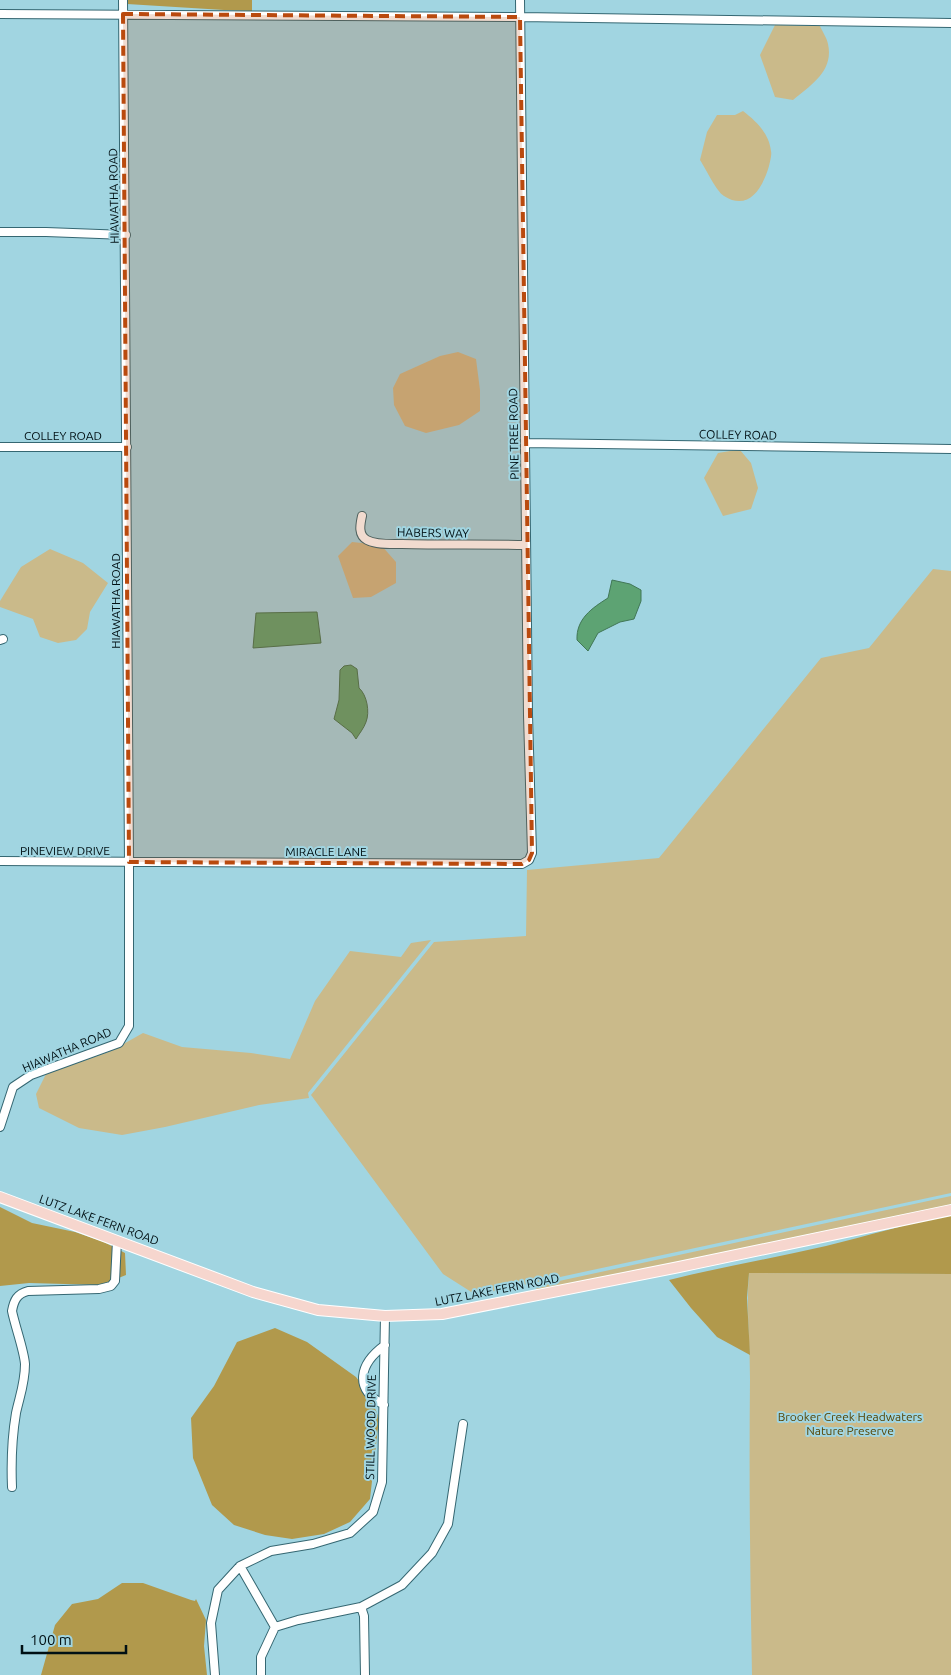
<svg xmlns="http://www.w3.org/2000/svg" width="951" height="1675" font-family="Ubuntu,sans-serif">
	<rect width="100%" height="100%" fill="#a1d5e1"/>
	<path fill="#caba8a" d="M 775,25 L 820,26 C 822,31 827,38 828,44 C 834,71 811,85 793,100 L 775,97 L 760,55 Z
		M 743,111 C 756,121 769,133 771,151 C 772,155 770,161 769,166 C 763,187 749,212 724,196 C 716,191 706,169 700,160 L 707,132 L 717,115 L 735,115 Z
		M 458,352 L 476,359 L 480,390 L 480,411 L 459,425 L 426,433 L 405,426 L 394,405 L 393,388 L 400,374 L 440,356 Z
		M 736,450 L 740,450 L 751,463 L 758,488 L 751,509 L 723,516 L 704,478 L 718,453 Z
		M 352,542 L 381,545 L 396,562 L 396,583 L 371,597 L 353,598 L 338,556 Z
		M 50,549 L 83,563 L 108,583 L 90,612 L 87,629 L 76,640 L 58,643 L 40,637 L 33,619 L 0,607 L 0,601 L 21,567 Z
		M 933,569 L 951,571 L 951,1193 L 476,1295 L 443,1274 L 311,1095 L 434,942 L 526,936 L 527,870 L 659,858 L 821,658 L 869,648 Z
		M 431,940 L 308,1093 L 309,1098 L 259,1105 L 165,1127 L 122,1135 L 79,1128 L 39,1108 L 36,1094 L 46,1074 L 111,1051 L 143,1033 L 182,1047 L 251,1053 L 290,1059 L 315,1001 L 350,951 L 401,957 L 411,943 Z
		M 951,1196 L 951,1206 L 679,1263 L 537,1291 L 536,1286 Z
		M 749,1273 L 951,1274 L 951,1675 L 752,1675 C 750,1576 749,1478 750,1379 C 750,1343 746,1308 749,1273 Z"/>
	<path fill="#b1994c" d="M 127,0 L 252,0 L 252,11 L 224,10 L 127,4 Z
		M 0,1207 L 32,1223 L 75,1232 L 104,1242 L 125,1253 L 126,1275 L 101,1285 L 29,1283 L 0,1286 Z
		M 951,1214 L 951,1274 L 749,1273 L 747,1298 L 750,1355 L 717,1337 L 691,1308 L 669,1280 C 721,1267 774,1258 826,1246 C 868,1236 909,1223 951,1214 Z
		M 275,1328 L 307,1342 L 356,1377 L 369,1394 L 379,1418 L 370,1499 L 350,1522 L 324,1534 L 292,1539 L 265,1535 L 234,1525 L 212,1505 L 193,1458 L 191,1418 L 214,1386 L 237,1342 Z
		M 122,1583 L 143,1583 L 191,1600 L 195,1601 L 196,1599 L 206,1620 L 204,1646 L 207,1675 L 41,1675 L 55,1625 L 72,1604 L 98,1599 Z"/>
	<path fill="#5da373" stroke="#417756" d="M 612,580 L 630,584 L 641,590 L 641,601 L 634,619 L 620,622 L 598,633 L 588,651 L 577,640 C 576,619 592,608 608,598 Z
		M 317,612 L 321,643 L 253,648 L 256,613 Z
		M 351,665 L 357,669 L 359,688 C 367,695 370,712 366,722 C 364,728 359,734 356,739 L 352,733 L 334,719 L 339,700 L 340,670 L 344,666 Z"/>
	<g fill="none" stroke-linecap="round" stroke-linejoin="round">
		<g stroke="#356772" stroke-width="10">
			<path id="minor" d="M 0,14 L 520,17 L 951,23
				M 0,232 L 46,232 L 126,235
				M 525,443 L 951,449
				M 0,447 L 127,447
				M 362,516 C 360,525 358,535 367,540 C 376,545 392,544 402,544 C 443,545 485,544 526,545
				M 0,640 L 3,639
				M 0,861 L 522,864 L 529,860 L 532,853 L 528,715 L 520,0
				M 0,1127 L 13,1087 L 31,1075 L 119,1043 L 129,1026 L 129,862 L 123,0
				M 384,1405 C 353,1389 359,1364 385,1345
				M 12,1487 C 11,1462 12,1437 16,1413 C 20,1395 25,1383 25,1364 C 24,1350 15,1326 12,1311 C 14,1300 17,1294 28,1291 L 99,1289 L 111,1286 L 115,1281 L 117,1241
				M 240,1566 L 275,1627
				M 361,1607 L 364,1616 L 365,1675
				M 215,1675 L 211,1623 L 218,1590 L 240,1566 L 271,1551 L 313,1544 L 350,1533 L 373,1512 L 382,1482 L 385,1316
				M 261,1675 L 261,1657 L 275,1627 L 298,1620 L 361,1607 L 402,1585 L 432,1553 L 448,1524 L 463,1424"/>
		</g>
		<g stroke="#fff" stroke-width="12">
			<path id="major" d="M 0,1197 L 253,1292 L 318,1310 L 385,1316 L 442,1314 L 679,1267 L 951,1210"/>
		</g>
		<use href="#minor" stroke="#fff" stroke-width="8"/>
		<use href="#major" stroke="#f6d6ce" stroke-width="10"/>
	</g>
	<path fill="#ba4a0e" fill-opacity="0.2" stroke="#ba4a0e" stroke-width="4" stroke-dasharray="10 6" stroke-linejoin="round" d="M 123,14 L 520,17 L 532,853 L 529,860 L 522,864 L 129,862 Z"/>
	<g text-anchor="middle" stroke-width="4" stroke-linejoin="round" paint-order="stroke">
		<g font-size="12" fill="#001014" stroke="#a1d5e1">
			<text transform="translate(114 196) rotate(-91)" y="4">HIAWATHA ROAD</text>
			<text transform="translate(514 434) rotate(-91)" y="4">PINE TREE ROAD</text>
			<text transform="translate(738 435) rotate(1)" y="4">COLLEY ROAD</text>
			<text x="63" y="440">COLLEY ROAD</text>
			<text transform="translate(433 533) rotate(1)" y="4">HABERS WAY</text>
			<text transform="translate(116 601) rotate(-90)" y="4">HIAWATHA ROAD</text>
			<text x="65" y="855">PINEVIEW DRIVE</text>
			<text x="326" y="856">MIRACLE LANE</text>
			<text transform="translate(67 1050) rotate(-23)" y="4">HIAWATHA ROAD</text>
			<text transform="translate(99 1220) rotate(20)" y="4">LUTZ LAKE FERN ROAD</text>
			<text transform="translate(497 1290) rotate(-11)" y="4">LUTZ LAKE FERN ROAD</text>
			<text transform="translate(371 1427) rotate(-89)" y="4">STILL WOOD DRIVE</text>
		</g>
		<g font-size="12" fill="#564505" stroke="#a1d5e1">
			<text x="850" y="1421">Brooker Creek Headwaters<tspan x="850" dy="14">Nature Preserve</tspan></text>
		</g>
	</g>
	<path d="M22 1645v8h104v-8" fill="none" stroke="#001014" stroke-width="2.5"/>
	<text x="30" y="1645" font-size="15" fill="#001014" stroke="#a1d5e1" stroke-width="4" paint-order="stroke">100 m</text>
</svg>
